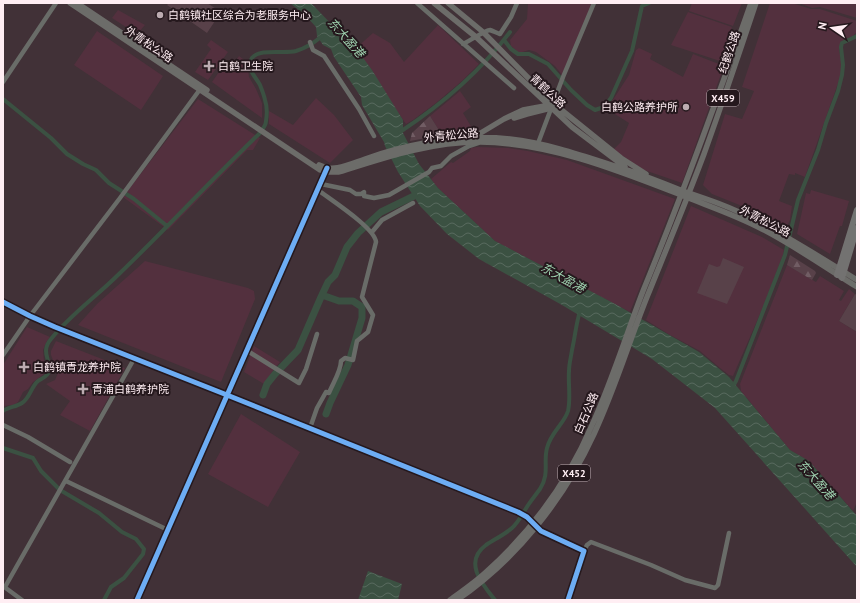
<svg xmlns="http://www.w3.org/2000/svg" width="860" height="603" font-family="'PT Sans','Noto Sans SC',sans-serif">
	<defs>
		<pattern id="forest-firs" width="22" height="20" patternUnits="userSpaceOnUse"><rect width="22" height="20" fill="#584149"/><path d="M5 1l3.5 6h-7zM16 11l3.5 6h-7z" fill="#715d64"/></pattern>
		<pattern id="water-waves" width="16" height="10" patternUnits="userSpaceOnUse"><rect width="16" height="10" fill="#3b5142"/><path d="M0 5q4-4 8 0t8 0" fill="none" stroke="#586a5e"/></pattern>
	</defs>
	<rect width="100%" height="100%" fill="#413137"/>
	<path fill="#53303e" d="M 528,3 L 593,3 L 562,75 L 555,66 L 536,52 L 529,50 L 519,53 L 511,46 L 510,40 L 527,19 Z
		M 692,3 L 742,3 L 733,26 L 689,11 Z
		M 770,3 L 792,3 L 811,9 L 820,9 L 857,21 L 857,32 L 853,36 L 841,42 L 839,49 L 842,64 L 841,75 L 805,177 L 795,173 L 795,175 L 789,174 L 779,201 L 792,206 L 790,220 L 786,228 L 742,206 L 712,194 L 703,185 L 725,114 L 742,119 L 754,91 L 742,87 Z
		M 799,3 L 857,3 L 857,18 L 820,7 L 812,8 Z
		M 118,10 L 145,25 L 137,34 L 112,18 Z
		M 688,12 L 732,27 L 720,61 L 671,45 Z
		M 438,25 L 479,64 L 462,81 L 436,103 L 413,120 L 406,124 L 386,95 L 372,70 L 355,49 L 373,33 L 390,43 L 404,62 Z
		M 97,31 L 163,76 L 141,110 L 74,65 Z
		M 211,40 L 228,52 L 208,80 L 195,72 L 211,49 L 207,45 Z
		M 639,48 L 652,54 L 650,59 L 683,77 L 693,54 L 724,66 L 682,183 L 644,170 L 613,150 L 621,142 L 629,123 L 607,109 L 629,75 L 636,50 Z
		M 239,56 L 247,62 L 249,77 L 256,89 L 262,103 L 262,118 L 212,82 L 226,62 L 232,66 Z
		M 460,91 L 471,107 L 463,113 L 475,133 L 442,135 L 430,116 Z
		M 316,98 L 334,115 L 353,140 L 330,163 L 269,124 L 269,111 L 293,125 Z
		M 198,99 L 260,138 L 253,150 L 247,150 L 168,230 L 123,197 Z
		M 477,147 L 508,148 L 528,151 L 567,160 L 675,199 L 630,312 L 495,241 L 438,188 L 431,179 L 451,162 L 453,163 L 470,151 L 471,148 Z
		M 811,190 L 849,201 L 842,226 L 840,226 L 830,254 L 797,234 L 806,193 L 810,194 Z
		M 691,206 L 762,237 L 784,250 L 783,255 L 764,305 L 733,376 L 729,375 L 720,368 L 700,351 L 670,335 L 646,320 Z
		M 145,261 L 248,288 L 254,291 L 255,299 L 221,382 L 78,325 L 97,304 Z
		M 787,265 L 816,282 L 820,276 L 844,291 L 839,300 L 841,301 L 849,289 L 855,294 L 839,321 L 857,332 L 857,502 L 853,511 L 809,461 L 790,450 L 741,391 L 740,384 Z
		M 27,327 L 50,337 L 47,341 L 43,350 L 45,372 L 43,375 L 33,382 L 28,389 L 23,392 L 18,402 L 14,405 L 3,406 L 3,365 Z
		M 56,341 L 125,368 L 90,431 L 60,415 L 70,401 L 46,384 L 55,380 L 58,373 L 51,355 L 51,351 Z
		M 254,346 L 280,362 L 275,368 L 264,384 L 244,372 Z
		M 241,414 L 300,452 L 268,507 L 208,474 Z"/>
	<path fill="#584149" d="M 169,3 L 207,3 L 221,12 L 207,33 L 167,5 Z
		M 723,258 L 744,267 L 727,304 L 697,293 L 709,264 L 717,267 L 720,266 Z
		M 855,294 L 857,295 L 857,332 L 839,321 Z"/>
	<path fill="url(#forest-firs)" d="M 430,116 L 442,135 L 410,141 L 412,133 Z
		M 790,255 L 815,271 L 816,273 L 812,280 L 787,265 Z"/>
	<path fill="url(#water-waves)" d="M 290,3 L 311,3 L 361,55 L 372,70 L 403,120 L 403,133 L 419,164 L 438,188 L 495,241 L 617,305 L 699,352 L 729,377 L 790,450 L 809,461 L 857,516 L 857,567 L 715,408 L 652,359 L 562,305 L 479,259 L 447,234 L 420,206 L 398,172 L 385,146 L 384,142 L 362,105 L 361,97 L 334,57 L 331,49 L 323,45 L 317,36 L 316,27 L 306,16 Z
		M 368,571 L 402,584 L 398,600 L 358,600 Z"/>
	<g fill="none" stroke-linecap="round" stroke-linejoin="round">
		<path stroke="#3b5142" stroke-width="4" d="M 504,40 L 511,49 L 518,54 L 529,54 L 548,64 L 571,90 L 587,105 L 595,110 L 604,107 L 611,98 L 632,51 L 642,6 L 649,3
			M 3,99 L 51,138 L 67,154 L 83,164 L 96,170 L 109,183 L 134,199 L 167,226
			M 400,132 C 441,105 480,72 510,32
			M 732,388 L 736,381 L 785,255 L 798,200 L 818,150 L 826,123 L 838,91 L 842,75 L 843,65 L 841,47 L 842,43 L 857,36
			M 3,411 C 8,407 16,407 22,403 C 30,398 31,387 38,381 C 42,378 48,377 49,371 C 51,360 40,352 51,339 C 70,315 97,296 119,274 C 167,228 211,180 259,134 C 262,130 266,126 266,121 C 267,115 267,106 265,100 C 264,95 262,90 260,85 C 256,77 245,68 252,58 C 259,48 284,54 296,51 C 306,48 314,43 322,36
			M 3,448 L 33,458 L 41,471 L 60,490 L 99,513 L 122,532 L 136,539 L 144,549 L 143,554 L 124,578 L 111,587 L 104,600
			M 495,600 C 482,584 463,562 486,545 C 495,539 504,535 512,528 C 520,521 524,510 531,501 C 534,497 537,493 540,489 C 550,473 543,463 547,448 C 551,432 564,424 568,411 C 571,398 568,384 569,371 C 569,364 571,357 572,350 C 575,337 576,324 580,311"/>
		<path stroke="#3b5142" stroke-width="7" d="M 322,295 L 339,301 L 353,301 L 362,307 L 362,318 L 348,365 L 330,403 L 326,414
			M 263,395 L 267,384 L 275,374 L 298,350 L 321,297 L 328,282 L 335,275 L 347,247 L 358,233 L 381,212 L 414,196"/>
		<path stroke="#696c68" stroke-width="4.5" d="M 417,3 L 514,88
			M 310,42 L 313,50 L 324,56 L 359,109 L 374,136
			M 463,44 C 469,41 486,30 490,30 C 493,31 497,33 500,34 L 511,17 L 517,3
			M 3,82 L 56,3
			M 537,146 L 563,77 L 594,3
			M 321,184 L 350,190 L 356,194 L 361,194 L 364,192 L 364,196 L 374,198 L 389,195 L 429,172 L 432,168 L 441,166 L 451,156 L 469,146 L 478,143
			M 372,232 L 382,220 L 413,203
			M 3,302 L 30,316 L 55,327 L 227,395 L 518,512 L 527,517 L 541,531 L 584,551 L 568,600
			M 246,350 L 299,383 L 306,369 L 317,334
			M 3,355 L 30,316 L 120,198 L 201,88
			M 3,425 L 28,437 L 70,462
			M 310,428 L 317,408 L 326,392 L 329,393 C 333,383 341,371 341,361 L 345,358 L 353,360 L 357,341 L 368,332 L 373,315 L 362,297 L 376,242 C 375,228 331,200 318,190
			M 66,481 L 168,530
			M 584,551 L 587,545 L 591,542 L 651,565 L 685,580 L 715,588 L 718,585 L 729,533
			M 3,586 L 22,600
			M 5,587 L 134,359
			M 137,600 L 239,366 L 327,170"/>
		<path stroke="#6c6c69" stroke-width="5.5" d="M 70,3 L 320,170 L 326,172 L 339,172 C 386,157 430,142 480,142 C 550,143 617,170 681,195 C 708,206 736,215 762,229 C 795,246 826,268 857,287
			M 77,3 L 207,90
			M 434,3 L 476,37 L 572,127 L 625,167
			M 448,3 L 483,32 L 554,104 L 621,158 L 646,174
			M 514,118 L 527,114 L 551,108
			M 474,137 L 504,119 L 523,110 L 550,105
			M 319,165 C 333,173 350,164 365,159 C 411,143 460,134 510,139 C 546,143 581,155 615,166 C 638,173 661,182 683,191 C 707,199 731,207 753,219 C 789,237 823,259 857,280
			M 450,600 C 462,591 474,583 485,573 C 531,532 568,481 592,425 C 612,381 626,335 643,291 C 682,196 717,100 751,3
			M 457,600 C 517,559 564,499 594,434 C 615,389 629,342 647,297 C 666,250 686,202 704,154 C 722,104 739,54 756,3"/>
		<path stroke="#737271" stroke-width="6" d="M 837,275 L 857,210
			M 842,278 L 857,228"/>
		<g stroke="#25181d" stroke-width="8">
			<path id="cycleway" d="M 3,302 L 30,316 L 55,327 L 227,395 L 518,512 L 527,517 L 541,531 L 584,551 L 568,600
				M 137,600 L 327,168"/>
		</g>
		<use href="#cycleway" stroke="#6dadf4" stroke-width="5"/>
	</g>
	<g fill="#bcacb1" stroke="#25181d" stroke-width="1.5">
		<circle cx="160" cy="15" r="4"/>
		<path d="M207 60h4v4h4v4h-4v4h-4v-4h-4v-4h4z"/>
		<circle cx="686" cy="107" r="4"/>
		<path d="M22 361h4v4h4v4h-4v4h-4v-4h-4v-4h4z"/>
		<path d="M81 383h4v4h4v4h-4v4h-4v-4h-4v-4h4z"/>
	</g>
	<g text-anchor="middle" stroke-width="4" stroke-linejoin="round" paint-order="stroke">
		<g fill="#25181d" stroke="#beaeb3" stroke-width="1">
			<rect x="707" y="90" width="32" height="16" rx="3"/>
			<rect x="558" y="465" width="32" height="16" rx="3"/>
		</g>
		<g font-size="10" font-weight="bold" fill="#ffeef3">
			<text x="723" y="102">X459</text>
			<text x="574" y="477">X452</text>
		</g>
		<g font-size="11" fill="#ffeef3" stroke="#25181d" text-anchor="start">
			<text x="168" y="19">白鹤镇社区综合为老服务中心</text>
			<text x="218" y="70">白鹤卫生院</text>
			<text x="678" y="111" text-anchor="end">白鹤公路养护所</text>
			<text x="33" y="371">白鹤镇青龙养护院</text>
			<text x="92" y="393">青浦白鹤养护院</text>
		</g>
		<g font-size="11" fill="#ffeef3" stroke="#25181d">
			<text transform="translate(149 44) rotate(34)" y="4">外青松公路</text>
			<text transform="translate(729 52) rotate(-71)" y="4">纪鹤公路</text>
			<text transform="translate(548 91) rotate(43)" y="4">青鹤公路</text>
			<text transform="translate(451 135) rotate(-5)" y="4">外青松公路</text>
			<text transform="translate(765 221) rotate(27)" y="4">外青松公路</text>
			<text transform="translate(586 413) rotate(-67)" y="4">白石公路</text>
		</g>
		<g font-size="12" font-style="italic" fill="#a0d4b1" stroke="#25181d">
			<text transform="translate(346 38) rotate(48)" y="4">东大盈港</text>
			<text transform="translate(563 278) rotate(29)" y="4">东大盈港</text>
			<text transform="translate(816 480) rotate(48)" y="4">东大盈港</text>
		</g>
	</g>
	<rect width="860" height="603" fill="none" stroke="#ffeef3" stroke-width="8"/>
	<g transform="translate(832 28) rotate(283)" stroke="#25181d" stroke-width="3" paint-order="stroke">
	<path d="M0-3L7 15L0 10L-7 15Z" fill="#ffeef3"/>
	<text y="-6" font-size="11" font-weight="bold" text-anchor="middle" fill="#ffeef3">N</text>
	</g>
</svg>
